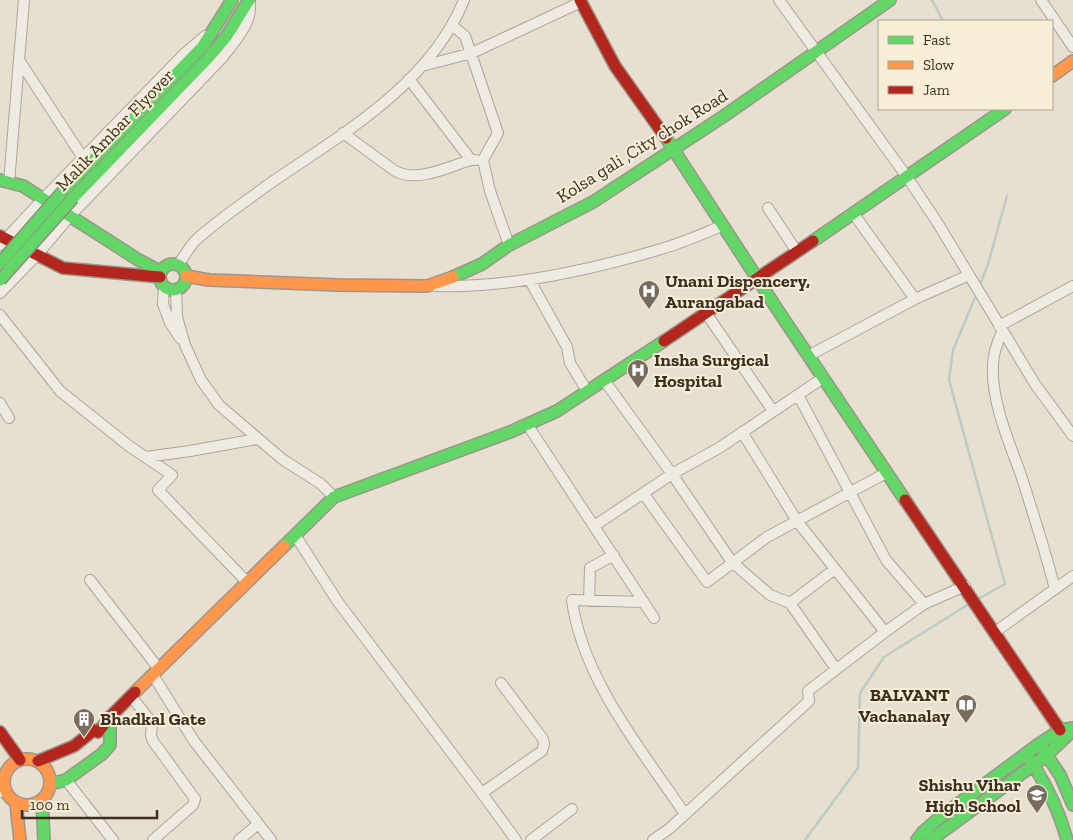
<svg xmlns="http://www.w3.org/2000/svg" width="1073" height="840" font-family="'Zilla Slab',serif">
	<rect width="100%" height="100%" fill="#e7e0d1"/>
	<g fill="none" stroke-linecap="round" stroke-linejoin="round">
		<path stroke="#bcccc2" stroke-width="2.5" d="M 932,0 L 943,21
			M 980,285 L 988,264 L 1007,196
			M 977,293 L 953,350 L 949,380 L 1005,584 L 978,599
			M 805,840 L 858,768 L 860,693 L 884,657 L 969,604"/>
		<g stroke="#ada599" stroke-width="12">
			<path id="street" d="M 24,0 L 19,60 L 83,158
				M 779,0 L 907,177 L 937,222 L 1035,384 L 1073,436
				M 1041,0 L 1073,47
				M 453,26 L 465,36 L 498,133 L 483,160 L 490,191 L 509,245
				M 422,66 L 472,53 L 581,2
				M 409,79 L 471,160 L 476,160
				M 343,133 L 395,171 C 418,183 447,167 471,160
				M 9,183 L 19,60
				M 768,208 L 797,252
				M 853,213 L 915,299
				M 0,245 L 43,199 L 184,54 L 205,36
				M 178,265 C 184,257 189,247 196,240 C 217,221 242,204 265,187 C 338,136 429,87 464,0
				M 529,279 L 567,347 L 570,363 L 587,391
				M 436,286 C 509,288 591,270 661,249 C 682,243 702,234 722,226
				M 164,287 L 163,304 L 170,323 L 180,338
				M 176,290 L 177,317 L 185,345 L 201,380 L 219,405 L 282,459 L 321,484 L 334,497
				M 0,293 L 37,255 L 70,216 L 222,58 C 234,42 255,21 249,0
				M 706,313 L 773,411
				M 0,315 L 60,391 L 129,446 L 172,475 L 158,490 L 247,582
				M 999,326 L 1073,286
				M 1002,332 C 997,343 993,353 993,365 C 991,401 1009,442 1021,475 C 1033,513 1045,550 1055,589
				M 808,356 L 915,299 L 969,275
				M 604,380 L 672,474 L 732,562 L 770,595 L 790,603 L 836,669
				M 798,395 L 886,560 L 924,604
				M 0,403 L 9,418
				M 527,424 L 654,618
				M 742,432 L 797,521 L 885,632
				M 146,457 L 190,451 L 257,439
				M 643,493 L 707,582 L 767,537 L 886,473
				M 594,526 L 672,474 L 719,448 L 823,378
				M 295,535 L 338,602 L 478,788 L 516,840
				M 90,580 L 159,669
				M 589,601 L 590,568 L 614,555
				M 644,602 L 572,600 C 582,678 642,751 685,814
				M 790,603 L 835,569
				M 995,632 L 1073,576
				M 153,675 L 194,741 L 271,840
				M 131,696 L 152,723 L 151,736 L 153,741 L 195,799 L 193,805 L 153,840
				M 66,780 L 113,840
				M 0,792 L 4,789
				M 482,793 L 542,751 L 544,744 L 543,739 L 501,683
				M 239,840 L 258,824
				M 531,840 L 572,809
				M 653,840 L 669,829 L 809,701 L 808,691 L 885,632 L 924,604 L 965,586"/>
		</g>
		<g stroke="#9c958a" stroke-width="14">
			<path id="fast" d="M 666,138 L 779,312 L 905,500
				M 0,180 L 23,186 L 137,259 L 161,272
				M 64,190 L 203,46 L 232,0
				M 73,198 L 207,59 L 226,37 L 249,0
				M 813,241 L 1005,109
				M160 277a13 13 0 1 1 26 0a13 13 0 1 1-26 0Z
				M 453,277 L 482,264 L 509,245 L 593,202 L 724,116 L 890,0
				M 284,546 L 334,497 L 510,432 L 557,411 L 664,341
				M 1041,747 L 1060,775 L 1073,805
				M 1029,758 C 1046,784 1059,810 1067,840
				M 50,784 L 66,780 L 102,754 L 110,745 L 110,717
				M 42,800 L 44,840
				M 917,840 L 923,832 L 939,818 L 1039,744 L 1060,730 L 1073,728
				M 931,840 L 1047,755 L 1073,730"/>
		</g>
		<g stroke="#9c958a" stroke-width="14">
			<path id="slow" d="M 1052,76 L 1073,61
				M 186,276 L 209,280 L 338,285 L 427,286 L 453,277
				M 135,692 L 284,546
				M4 782a23 23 0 1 1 46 0a23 23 0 1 1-46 0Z
				M 16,803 L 20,840"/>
		</g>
		<g stroke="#9c958a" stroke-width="14">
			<path id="jam" d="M 580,0 L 615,66 L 666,138
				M 0,236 L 63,268 L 160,277
				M 664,341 L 813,241
				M 905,500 L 1060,730
				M 0,732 L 20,760
				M 38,761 L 74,746 L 94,730 L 98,732 L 110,717 L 135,692"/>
		</g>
		<use href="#street" stroke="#efebe3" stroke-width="10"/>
		<use href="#fast" stroke="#63d668" stroke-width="11"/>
		<use href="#slow" stroke="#ff974d" stroke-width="11"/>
		<use href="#jam" stroke="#b3261e" stroke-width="11"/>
		<g stroke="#928b80" stroke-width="14" stroke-linecap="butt">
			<path id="fast-bridge" d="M 0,263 L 64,190
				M 0,280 L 73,198"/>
		</g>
		<use href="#fast-bridge" stroke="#63d668" stroke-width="11"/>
	</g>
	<defs>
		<g id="hospital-pin" transform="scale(1.125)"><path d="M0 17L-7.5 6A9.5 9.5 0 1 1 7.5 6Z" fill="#786c5e" stroke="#f7eed8"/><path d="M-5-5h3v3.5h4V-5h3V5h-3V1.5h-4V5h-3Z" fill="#fff"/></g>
		<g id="library-pin" transform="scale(1.125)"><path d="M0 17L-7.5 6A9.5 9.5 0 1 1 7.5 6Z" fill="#786c5e" stroke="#f7eed8"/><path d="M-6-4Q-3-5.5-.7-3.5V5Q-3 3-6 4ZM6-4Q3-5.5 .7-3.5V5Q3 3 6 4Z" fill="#fff"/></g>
		<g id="building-pin" transform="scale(1.125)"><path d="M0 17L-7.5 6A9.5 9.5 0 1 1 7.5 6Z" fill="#786c5e" stroke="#f7eed8"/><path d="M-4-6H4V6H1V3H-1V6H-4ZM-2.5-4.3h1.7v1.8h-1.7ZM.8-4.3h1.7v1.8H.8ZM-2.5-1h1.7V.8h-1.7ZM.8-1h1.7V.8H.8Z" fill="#fff"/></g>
		<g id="school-pin" transform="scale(1.125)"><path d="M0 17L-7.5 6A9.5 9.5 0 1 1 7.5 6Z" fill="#786c5e" stroke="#f7eed8"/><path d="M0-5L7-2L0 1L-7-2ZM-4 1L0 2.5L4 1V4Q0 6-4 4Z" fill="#fff"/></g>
	</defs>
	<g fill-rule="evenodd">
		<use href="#hospital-pin" x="649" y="291"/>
		<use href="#hospital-pin" x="638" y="370"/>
		<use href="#library-pin" x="966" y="705"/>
		<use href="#building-pin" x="84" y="719"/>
		<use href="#school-pin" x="1037" y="795"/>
	</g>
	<g text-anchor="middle" stroke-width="4" stroke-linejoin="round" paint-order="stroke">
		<g font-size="18" fill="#3d2e20" stroke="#f7eed8">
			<text transform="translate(115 130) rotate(-46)" y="6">Malik Ambar Flyover</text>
			<text transform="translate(642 146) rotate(-32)" y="6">Kolsa gali ,City chok Road</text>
		</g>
		<g font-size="18" font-weight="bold" fill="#3d2e20" stroke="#f7eed8" text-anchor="start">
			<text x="665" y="287">Unani Dispencery,<tspan x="665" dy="21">Aurangabad</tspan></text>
			<text x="654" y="366">Insha Surgical<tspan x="654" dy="21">Hospital</tspan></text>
			<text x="950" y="701" text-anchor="end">BALVANT<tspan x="950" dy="21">Vachanalay</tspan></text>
			<text x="100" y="725">Bhadkal Gate</text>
			<text x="1021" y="791" text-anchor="end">Shishu Vihar<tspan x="1021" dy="21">High School</tspan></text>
		</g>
	</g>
	<rect x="878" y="20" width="175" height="90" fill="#f7eed8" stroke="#ada18e"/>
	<rect x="888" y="36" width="25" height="8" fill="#63d668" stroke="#ada18e"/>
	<text x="923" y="45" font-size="15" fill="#3d2e20">Fast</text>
	<rect x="888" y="61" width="25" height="8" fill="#ff974d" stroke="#ada18e"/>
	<text x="923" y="70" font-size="15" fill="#3d2e20">Slow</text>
	<rect x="888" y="86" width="25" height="8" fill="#b3261e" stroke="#ada18e"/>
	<text x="923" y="95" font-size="15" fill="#3d2e20">Jam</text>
	<path d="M22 810v8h135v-8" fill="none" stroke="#3d2e20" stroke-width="2.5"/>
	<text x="30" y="810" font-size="15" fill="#3d2e20" stroke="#f7eed8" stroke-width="4" paint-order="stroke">100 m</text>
</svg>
